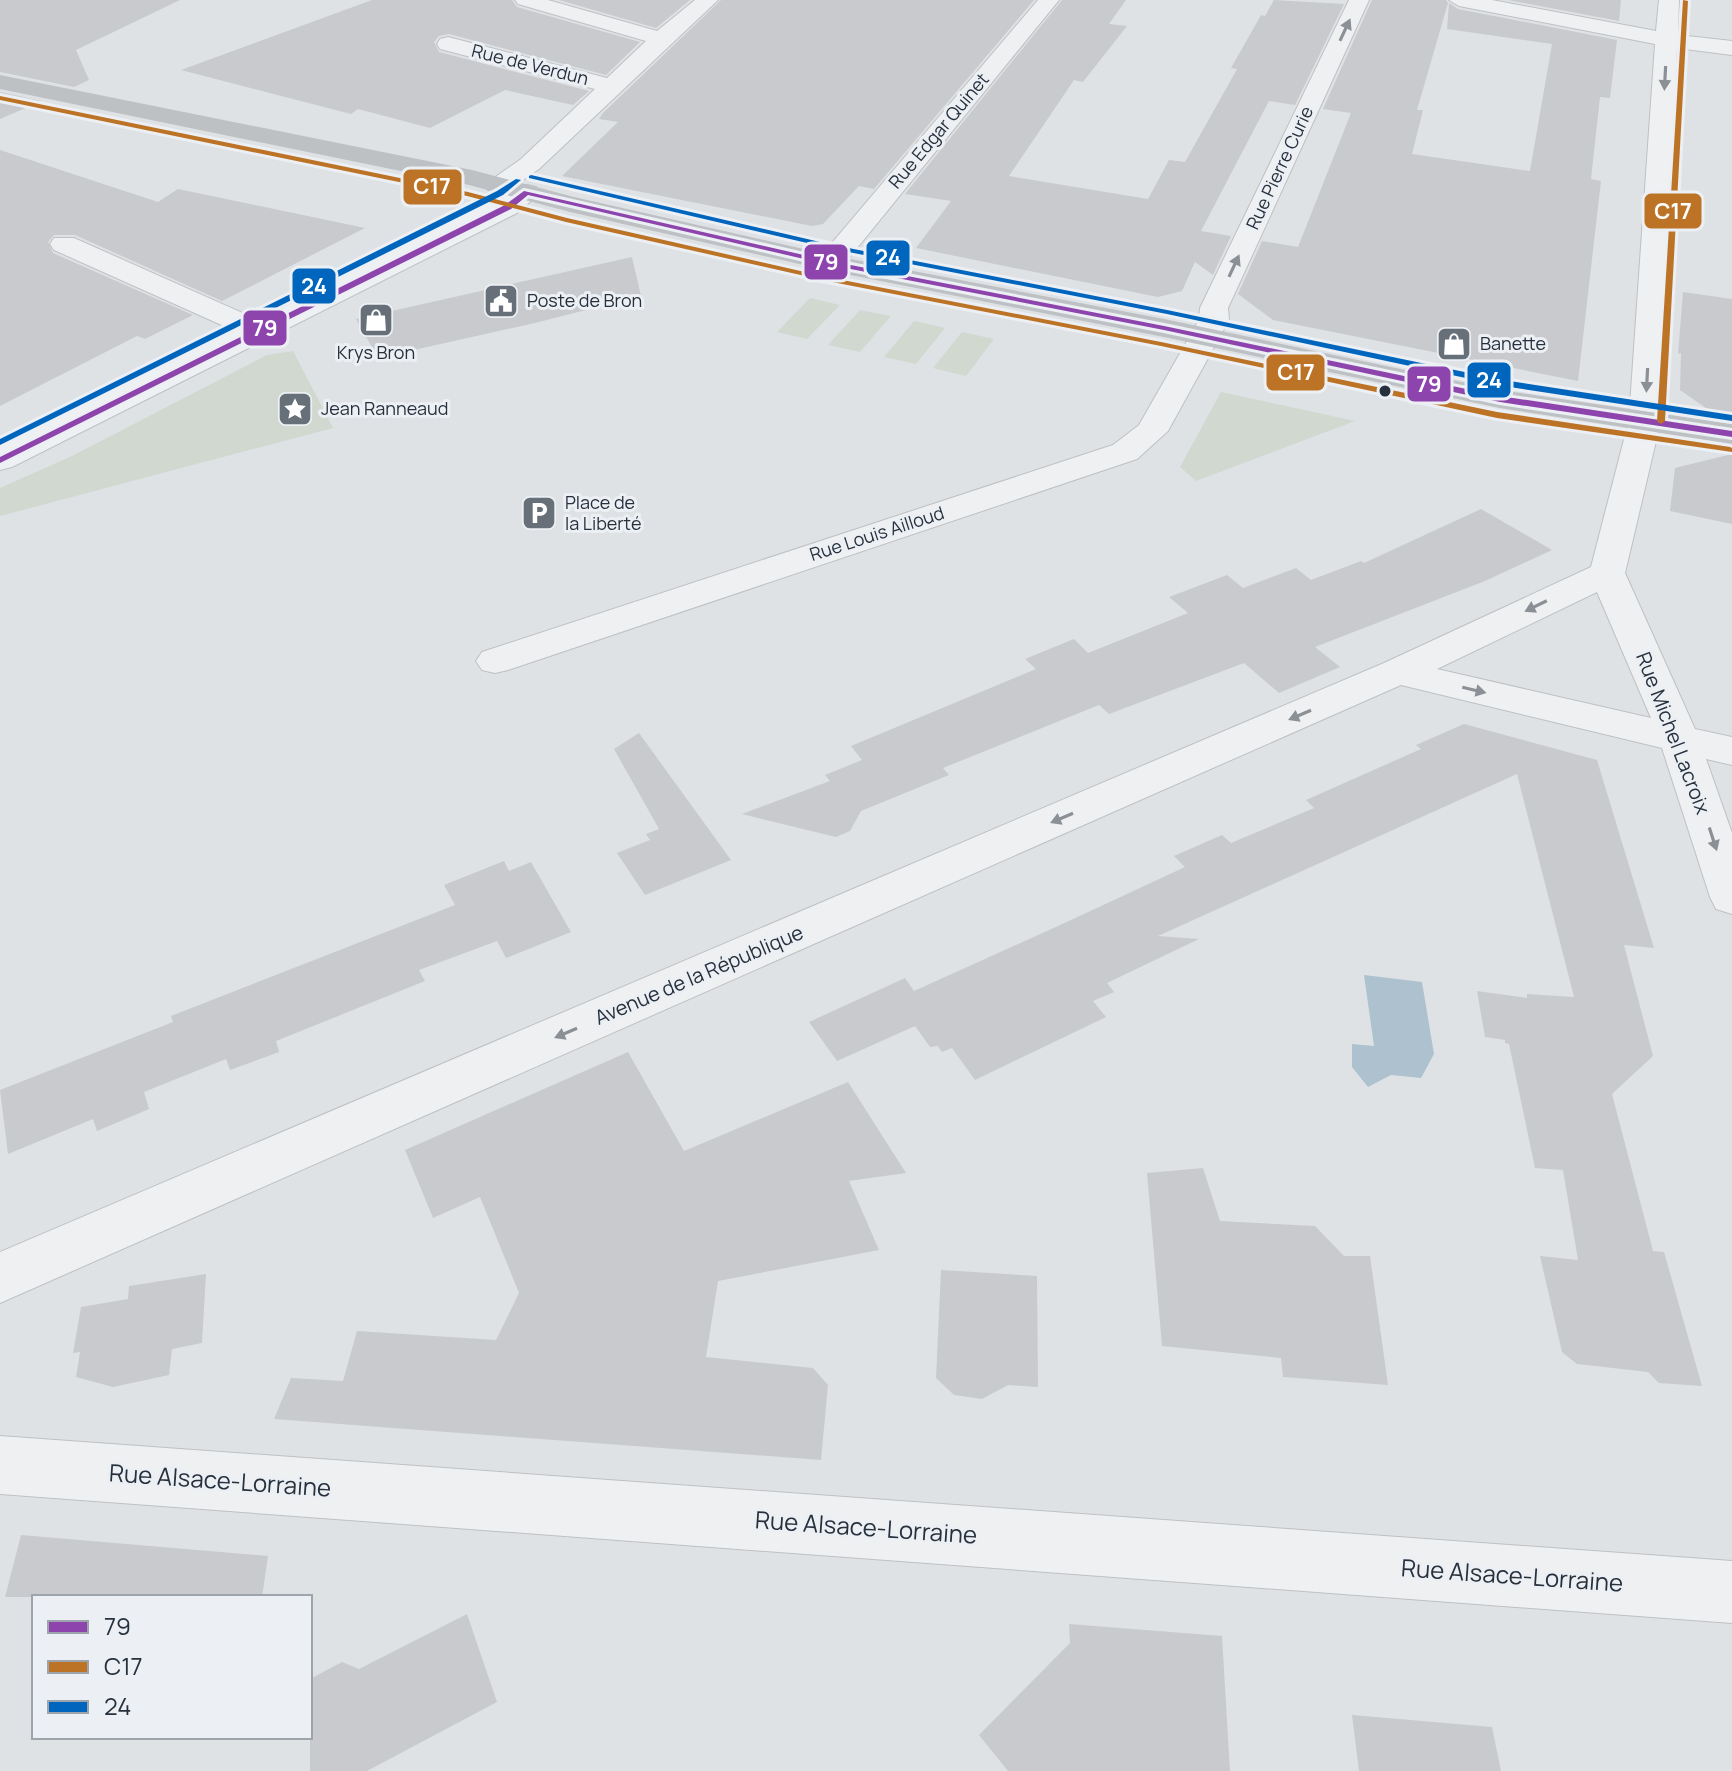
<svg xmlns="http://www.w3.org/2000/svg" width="1732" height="1771" font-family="Manrope,sans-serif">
	<rect width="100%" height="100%" fill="#dfe2e5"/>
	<path fill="#d0d8d0" d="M 810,298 L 840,305 L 807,339 L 777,332 Z
		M 860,310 L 891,316 L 860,352 L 828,345 Z
		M 914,321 L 945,328 L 916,364 L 884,357 Z
		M 962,332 L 994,339 L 966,376 L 933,368 Z
		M 293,351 L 333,428 L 0,516 L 0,488 L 72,456 L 267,355 Z
		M 1221,392 L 1355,421 L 1196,481 L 1180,467 Z"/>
	<path fill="#adc1cf" d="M 1364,975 L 1422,982 L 1434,1054 L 1421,1078 L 1391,1075 L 1368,1087 L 1352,1067 L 1352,1044 L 1374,1046 Z"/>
	<path fill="#c8cacd" d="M 0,0 L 180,0 L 76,50 L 89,80 L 74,87 L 0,72 Z
		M 372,0 L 512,0 L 517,7 L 640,42 L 606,75 L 449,34 L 439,36 L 434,42 L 439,52 L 589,91 L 573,105 L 505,90 L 430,128 L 358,109 L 351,114 L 181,70 Z
		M 559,0 L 690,0 L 656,28 Z
		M 721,0 L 1034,0 L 874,189 L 859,186 L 823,224 L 812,226 L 562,176 L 618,122 L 599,119 L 603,113 Z
		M 1062,0 L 1126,0 L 1109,24 L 1127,26 L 1083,82 L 1074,80 L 1009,176 L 1148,199 L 1169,160 L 1185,162 L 1237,69 L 1231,68 L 1261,15 L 1265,16 L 1274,0 L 1344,4 L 1295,105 L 1269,101 L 1201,231 L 1231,236 L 1213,275 L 1195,262 L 1182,291 L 1158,297 L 916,248 L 951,201 L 905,194 Z
		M 1372,0 L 1446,0 L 1448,3 L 1417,110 L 1423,110 L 1412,154 L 1530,171 L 1552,44 L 1447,29 L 1449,3 L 1458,9 L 1617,40 L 1610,98 L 1600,97 L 1591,179 L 1601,181 L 1578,381 L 1273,320 L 1238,294 L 1262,241 L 1298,247 L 1351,113 L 1323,109 Z
		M 1508,0 L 1621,0 L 1619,21 Z
		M 0,92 L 42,101 L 0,119 Z
		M 0,150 L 158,202 L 178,189 L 365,228 L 222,301 L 75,235 L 54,235 L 48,242 L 53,253 L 193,315 L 145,339 L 137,336 L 0,406 Z
		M 632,257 L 641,296 L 535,323 L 378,358 L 356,319 Z
		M 1683,292 L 1732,299 L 1732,421 L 1723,420 L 1680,390 L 1681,353 L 1678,354 Z
		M 1732,454 L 1732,524 L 1670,511 L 1675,468 Z
		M 1481,509 L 1552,550 L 1485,581 L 1315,647 L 1340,667 L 1279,693 L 1244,663 L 1109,714 L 1099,705 L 943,768 L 949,775 L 861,811 L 850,831 L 836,837 L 742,814 L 830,781 L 825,775 L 862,760 L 851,746 L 1036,669 L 1025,659 L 1074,639 L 1088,653 L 1188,613 L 1169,597 L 1227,575 L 1243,588 L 1296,568 L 1311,580 L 1361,561 L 1364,563 Z
		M 1464,724 L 1597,760 L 1654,948 L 1624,945 L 1653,1056 L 1612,1094 L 1653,1251 L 1664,1252 L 1702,1386 L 1659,1383 L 1648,1372 L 1577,1364 L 1562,1352 L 1540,1256 L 1578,1260 L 1563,1170 L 1535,1168 L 1509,1044 L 1505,1043 L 1505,1040 L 1485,1037 L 1477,991 L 1527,998 L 1527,994 L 1574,997 L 1517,774 L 1158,936 L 1199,939 L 1107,983 L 1114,992 L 1093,1001 L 1106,1017 L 975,1080 L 952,1048 L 942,1052 L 938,1046 L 930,1047 L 915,1026 L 837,1061 L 809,1022 L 905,978 L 914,991 L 1058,926 L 1185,867 L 1174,856 L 1222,835 L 1231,843 L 1314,808 L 1306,800 L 1421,749 L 1416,745 Z
		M 639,733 L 731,860 L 645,895 L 617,853 L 650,840 L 646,834 L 659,829 L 614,749 Z
		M 504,861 L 509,871 L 531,862 L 571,932 L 506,958 L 497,941 L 419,970 L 425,981 L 276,1041 L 279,1052 L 230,1070 L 226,1059 L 144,1092 L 149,1109 L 97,1131 L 93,1119 L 8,1154 L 0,1090 L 173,1022 L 171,1016 L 455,905 L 444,885 Z
		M 628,1052 L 684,1151 L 848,1082 L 906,1173 L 849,1181 L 879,1250 L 718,1281 L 706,1357 L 813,1368 L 828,1385 L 821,1460 L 274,1419 L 291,1378 L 343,1381 L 357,1331 L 496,1340 L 519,1293 L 480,1197 L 433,1218 L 405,1150 Z
		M 1203,1168 L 1220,1221 L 1315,1226 L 1344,1256 L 1370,1256 L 1388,1385 L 1283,1377 L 1281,1358 L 1162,1346 L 1147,1173 Z
		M 941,1270 L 1037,1276 L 1038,1387 L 1008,1385 L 982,1399 L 954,1395 L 936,1378 Z
		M 206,1274 L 202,1343 L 172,1349 L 169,1375 L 113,1387 L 76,1377 L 80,1352 L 73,1353 L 81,1307 L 128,1299 L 129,1286 Z
		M 21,1535 L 268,1556 L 262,1597 L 5,1597 Z
		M 467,1614 L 497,1702 L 367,1771 L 310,1771 L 310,1679 L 342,1662 L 359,1669 Z
		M 1069,1624 L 1222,1636 L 1230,1771 L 1008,1771 L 979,1735 L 1070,1643 Z
		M 1352,1715 L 1492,1727 L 1501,1771 L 1359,1771 Z"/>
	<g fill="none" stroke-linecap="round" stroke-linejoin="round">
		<g stroke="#bec0c3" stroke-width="2">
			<path id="street" d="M 515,0 L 548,0 L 657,31 L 695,0 L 718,0 L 539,169 C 523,179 507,195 488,190 L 484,185 L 521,159 L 595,89 L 440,49 L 437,44 L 440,39 L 448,37 L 607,78 L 646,41 L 518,4 Z
				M 1038,0 L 1059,0 L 840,269 L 830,271 L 820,269 L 816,263 L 820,257 Z
				M 1349,0 L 1369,0 L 1228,308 L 1229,320 L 1168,431 L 1137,459 L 508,670 L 495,673 L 482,670 L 476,661 L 482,652 L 1113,445 L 1139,425 L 1199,320 L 1200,308 Z
				M 1449,0 L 1492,0 L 1656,31 L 1659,0 L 1679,0 L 1678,35 L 1732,41 L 1732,55 L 1677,48 L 1661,420 L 1625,573 L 1695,729 L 1732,737 L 1732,765 L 1706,759 L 1732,833 L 1732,914 L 1716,909 L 1710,897 L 1662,748 L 1401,685 L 0,1303 L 0,1252 L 1384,663 L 1591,567 L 1629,420 L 1655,44 L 1459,6 ZM 1597,592 L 1651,718 L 1437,669 Z
				M 527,185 L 536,187 L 540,193 L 517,213 L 12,467 L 0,470 L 0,447 L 235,331 L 54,250 L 50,244 L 54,238 L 74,238 L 258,320 Z
				M 0,1436 L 1732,1561 L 1732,1623 L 0,1494 Z"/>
		</g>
		<use href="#street" fill="#eff0f1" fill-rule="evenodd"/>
		<path fill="#bdc1c4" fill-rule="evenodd" d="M 0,75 L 472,170 L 574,197 L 830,255 L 1164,319 L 1500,390 L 1732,424 L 1732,444 L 1500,408 L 1164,337 L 830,271 L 570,212 L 469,185 L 0,89 Z"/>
		<g stroke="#ecf0f4" stroke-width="6">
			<path id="bus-1" d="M 524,191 L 830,261 L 1164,326 L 1500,396 L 1732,431 L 1732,437 L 1500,402 L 1164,330 L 830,265 L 528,195 L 511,209 L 0,463 L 0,457 L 505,205 Z"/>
		</g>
		<g stroke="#ecf0f4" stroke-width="6">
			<path id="bus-2" d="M 1683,0 L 1688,1 L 1665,421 L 1661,424 L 1657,421 Z
				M 0,96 L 468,192 L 567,218 L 827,277 L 1161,342 L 1497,412 L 1730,447 L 1732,448 L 1732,452 L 1497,418 L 1161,346 L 827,281 L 566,222 L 467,196 L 0,100 Z"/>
		</g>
		<g stroke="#ecf0f4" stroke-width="6">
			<path id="bus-3" d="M 531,175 L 833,245 L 1167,310 L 1503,380 L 1732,415 L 1732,421 L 1503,386 L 1167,314 L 833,249 L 529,178 L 529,176 Z
				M 516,179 L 521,180 L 503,195 L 0,445 L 0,439 L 497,191 Z"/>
		</g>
		<use href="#bus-1" fill="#8e44ad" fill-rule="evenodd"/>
		<use href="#bus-2" fill="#bc7326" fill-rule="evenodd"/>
		<use href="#bus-3" fill="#0065bd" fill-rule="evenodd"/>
	</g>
	<defs><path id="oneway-solid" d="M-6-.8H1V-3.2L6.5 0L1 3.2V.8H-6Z" transform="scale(2)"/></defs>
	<g fill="#8b9097">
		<use href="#oneway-solid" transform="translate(1345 30) rotate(-65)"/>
		<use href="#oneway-solid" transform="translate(1665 78) rotate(93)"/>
		<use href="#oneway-solid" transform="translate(1234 266) rotate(-65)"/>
		<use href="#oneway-solid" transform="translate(1647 380) rotate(93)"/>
		<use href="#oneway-solid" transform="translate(1536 606) rotate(154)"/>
		<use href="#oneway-solid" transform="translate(1474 690) rotate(13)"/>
		<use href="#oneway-solid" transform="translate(1300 715) rotate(157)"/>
		<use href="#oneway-solid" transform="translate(1062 818) rotate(157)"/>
		<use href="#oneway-solid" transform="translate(1713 839) rotate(72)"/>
		<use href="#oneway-solid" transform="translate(566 1033) rotate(157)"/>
	</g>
	<defs>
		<g id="civic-square" transform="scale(1.8)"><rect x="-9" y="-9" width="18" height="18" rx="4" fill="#676f78" stroke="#ecf0f4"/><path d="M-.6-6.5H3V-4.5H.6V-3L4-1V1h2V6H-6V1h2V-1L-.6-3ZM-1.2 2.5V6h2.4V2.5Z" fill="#fff"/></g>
		<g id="shop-square" transform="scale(1.8)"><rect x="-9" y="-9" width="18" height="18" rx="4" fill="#676f78" stroke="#ecf0f4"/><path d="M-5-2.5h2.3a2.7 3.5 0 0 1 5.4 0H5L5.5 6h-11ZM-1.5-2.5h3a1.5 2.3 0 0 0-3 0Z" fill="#fff"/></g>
		<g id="sight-square" transform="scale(1.8)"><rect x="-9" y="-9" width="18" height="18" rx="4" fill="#676f78" stroke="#ecf0f4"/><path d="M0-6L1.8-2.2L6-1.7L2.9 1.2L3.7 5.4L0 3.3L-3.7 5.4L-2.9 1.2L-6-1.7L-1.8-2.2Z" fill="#fff"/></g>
		<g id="parking-square" transform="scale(1.8)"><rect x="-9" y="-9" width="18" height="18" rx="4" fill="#676f78" stroke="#ecf0f4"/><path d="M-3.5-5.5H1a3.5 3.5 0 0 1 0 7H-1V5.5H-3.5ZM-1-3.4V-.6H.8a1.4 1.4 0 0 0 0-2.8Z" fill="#fff"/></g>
	</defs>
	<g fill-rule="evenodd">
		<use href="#civic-square" x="501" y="301"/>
		<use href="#shop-square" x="376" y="320"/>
		<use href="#shop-square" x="1454" y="344"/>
		<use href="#sight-square" x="295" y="409"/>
		<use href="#parking-square" x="539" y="513"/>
	</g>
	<circle fill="#27313d" stroke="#ecf0f4" stroke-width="3" cx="1385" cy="391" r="7"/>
	<g text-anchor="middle" stroke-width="6" stroke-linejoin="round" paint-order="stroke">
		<g font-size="18" fill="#27313d" stroke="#ecf0f4">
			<text transform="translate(530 65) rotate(14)" y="6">Rue de Verdun</text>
			<text transform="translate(939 131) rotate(-50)" y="6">Rue Edgar Quinet</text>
			<text transform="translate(1280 168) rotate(-65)" y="6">Rue Pierre Curie</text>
			<text transform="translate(877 534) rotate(-18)" y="6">Rue Louis Ailloud</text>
		</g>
		<g font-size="18" fill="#27313d" stroke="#ecf0f4" text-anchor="start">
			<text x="527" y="307">Poste de Bron</text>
			<text x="1480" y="350">Banette</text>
			<text x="376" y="359" text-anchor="middle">Krys Bron</text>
			<text x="321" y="415">Jean Ranneaud</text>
			<text x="565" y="509">Place de<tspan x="565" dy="21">la Liberté</tspan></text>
		</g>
		<g font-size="20" fill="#27313d" stroke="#ecf0f4">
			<text transform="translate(1673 733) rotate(69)" y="7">Rue Michel Lacroix</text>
			<text transform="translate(699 975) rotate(-23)" y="7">Avenue de la République</text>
		</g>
		<g font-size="24" fill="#27313d" stroke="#ecf0f4">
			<text transform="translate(220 1481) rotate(4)" y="8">Rue Alsace-Lorraine</text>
			<text transform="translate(866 1528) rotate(4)" y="8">Rue Alsace-Lorraine</text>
			<text transform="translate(1512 1576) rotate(4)" y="8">Rue Alsace-Lorraine</text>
		</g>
	</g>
	<g stroke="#ecf0f4" stroke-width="3">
		<rect x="402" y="168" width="61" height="38" rx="8" fill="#bc7326"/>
		<rect x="1643" y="192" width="60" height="38" rx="8" fill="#bc7326"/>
		<rect x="865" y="239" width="46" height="38" rx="8" fill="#0065bd"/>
		<rect x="803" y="243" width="46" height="38" rx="8" fill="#8e44ad"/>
		<rect x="291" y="267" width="46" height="38" rx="8" fill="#0065bd"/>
		<rect x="242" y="309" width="46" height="38" rx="8" fill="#8e44ad"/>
		<rect x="1265" y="353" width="61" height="39" rx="8" fill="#bc7326"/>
		<rect x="1466" y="361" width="46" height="38" rx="8" fill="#0065bd"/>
		<rect x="1406" y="365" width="46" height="38" rx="8" fill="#8e44ad"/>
	</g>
	<g font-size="22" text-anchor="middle" font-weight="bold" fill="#fff">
		<text x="432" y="194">C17</text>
		<text x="1673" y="219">C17</text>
		<text x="888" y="265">24</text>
		<text x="826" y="270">79</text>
		<text x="314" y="294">24</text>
		<text x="265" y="336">79</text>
		<text x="1296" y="380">C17</text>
		<text x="1489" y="388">24</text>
		<text x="1429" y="392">79</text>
	</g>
	<rect x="32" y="1595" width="280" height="144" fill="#ecf0f4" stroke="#9da4ab" stroke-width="2"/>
	<rect x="48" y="1621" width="40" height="12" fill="#8e44ad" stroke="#9da4ab" stroke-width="2"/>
	<text x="104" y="1635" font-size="24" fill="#27313d">79</text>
	<rect x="48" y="1661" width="40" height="12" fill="#bc7326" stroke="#9da4ab" stroke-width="2"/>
	<text x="104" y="1675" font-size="24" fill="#27313d">C17</text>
	<rect x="48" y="1701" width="40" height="12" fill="#0065bd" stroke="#9da4ab" stroke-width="2"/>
	<text x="104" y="1715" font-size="24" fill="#27313d">24</text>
</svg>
